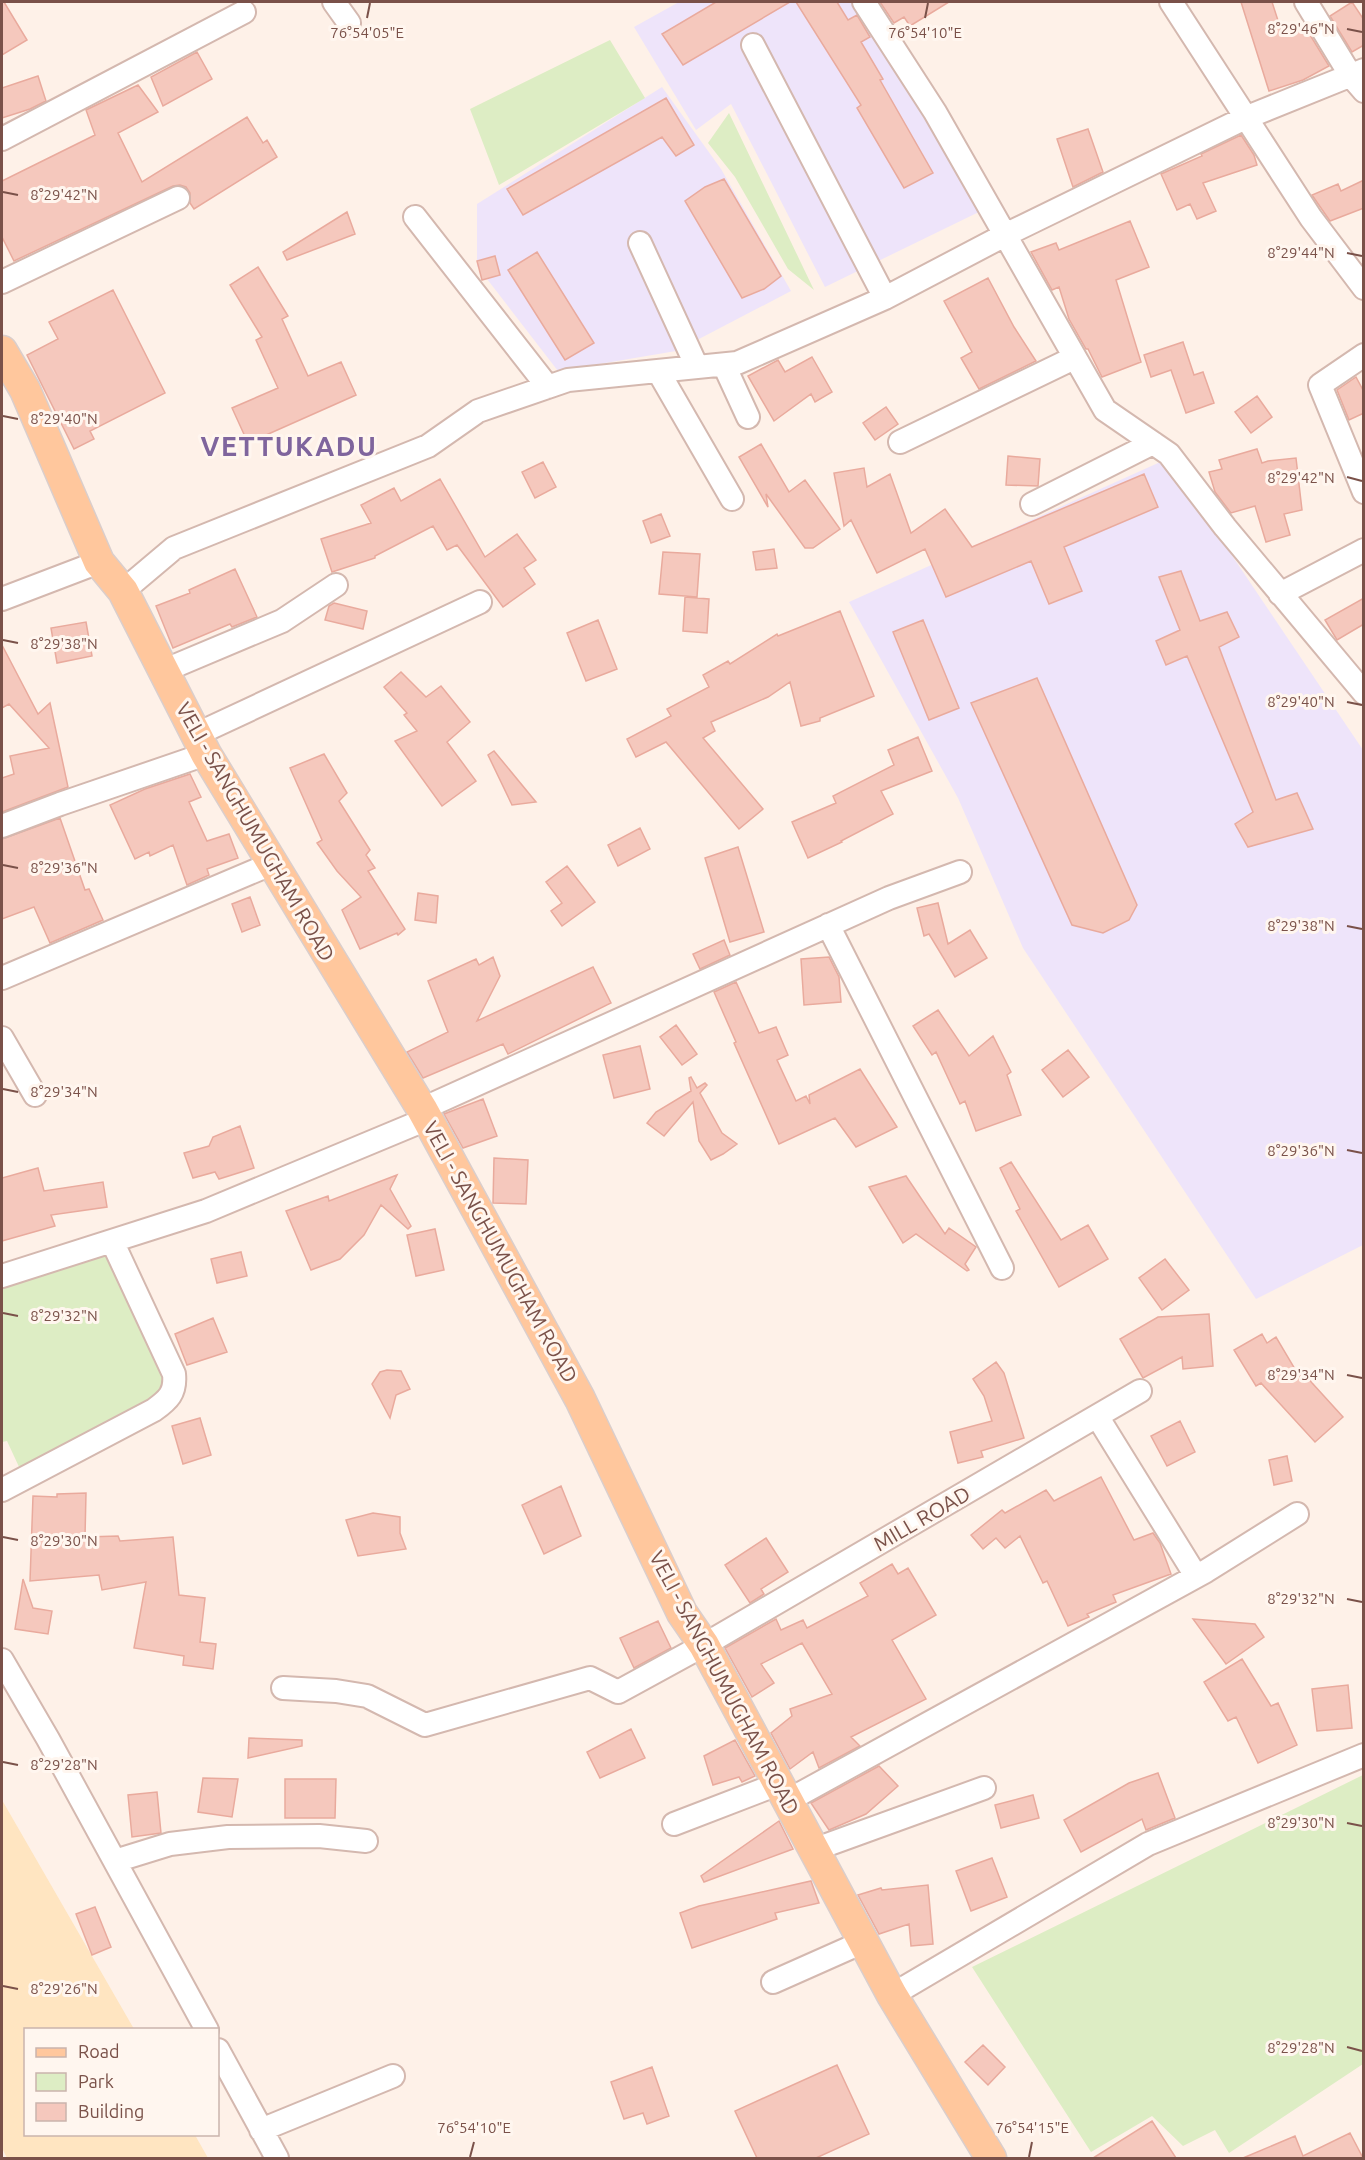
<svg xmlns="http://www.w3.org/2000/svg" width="1365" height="2160" font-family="Ubuntu,sans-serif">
	<rect width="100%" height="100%" fill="#fef1e8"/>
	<path fill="#eee4fa" d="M 679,2 L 857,2 L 985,209 L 825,287 L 731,104 L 696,130 L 634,27 Z
		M 662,87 L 721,169 L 791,291 L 676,351 L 558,371 L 477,266 L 477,204 Z
		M 1167,459 L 1363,750 L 1363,1245 L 1256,1299 L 1023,948 L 958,798 L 849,602 Z"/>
	<path fill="#ddedc4" d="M 610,40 L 645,98 L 499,185 L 470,109 Z
		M 729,113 L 814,290 L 788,269 L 735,177 L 708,143 Z
		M 105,1252 L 171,1392 L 20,1469 L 7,1441 L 2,1442 L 2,1288 Z
		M 1363,1775 L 1363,2064 L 1229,2153 L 1215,2130 L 1183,2146 L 1152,2116 L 1091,2152 L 972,1967 Z"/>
	<path fill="#ffe5c1" d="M 2,1800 L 134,2029 L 26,2030 L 26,2134 L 195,2135 L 208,2158 L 7,2158 L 2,2148 Z"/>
	<path fill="#f5c8bd" stroke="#e9aa9d" stroke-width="1.5" d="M 2,2 L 4,2 L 27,40 L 2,55 Z
		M 716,2 L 790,2 L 683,65 L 662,34 Z
		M 796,2 L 837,2 L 848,20 L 857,15 L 870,37 L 861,42 L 883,79 L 880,80 L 933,173 L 904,188 L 857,108 L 861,105 Z
		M 880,2 L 949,2 L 910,26 L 904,17 L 894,23 Z
		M 1241,2 L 1272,2 L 1283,36 L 1304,25 L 1329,66 L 1303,80 L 1269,91 Z
		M 1352,2 L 1364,20 L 1364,45 L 1352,52 L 1330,16 Z
		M 197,52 L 212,79 L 163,106 L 151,77 Z
		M 38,76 L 46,101 L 30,109 L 2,118 L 2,88 Z
		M 138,85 L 158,112 L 118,133 L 142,182 L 247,117 L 263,143 L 267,140 L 277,157 L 194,209 L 190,203 L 190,193 L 186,187 L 180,185 L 173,186 L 14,261 L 2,237 L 2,181 L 95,135 L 86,110 Z
		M 666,98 L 694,145 L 676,156 L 662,137 L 523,215 L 507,189 Z
		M 1088,129 L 1103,172 L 1073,187 L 1057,139 Z
		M 1241,135 L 1254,155 L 1257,165 L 1203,183 L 1216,211 L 1197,219 L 1190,204 L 1177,210 L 1161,174 L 1202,156 L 1201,154 Z
		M 724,179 L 781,276 L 764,289 L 742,298 L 685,201 L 705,187 Z
		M 1364,180 L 1364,208 L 1330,221 L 1312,195 L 1338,184 L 1341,191 Z
		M 347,212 L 355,234 L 287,260 L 283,252 Z
		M 1130,221 L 1149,267 L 1116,280 L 1141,362 L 1102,377 L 1088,349 L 1086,349 L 1069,319 L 1059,287 L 1052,290 L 1031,252 L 1056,243 L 1059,250 Z
		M 537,252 L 594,343 L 565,360 L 508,270 Z
		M 495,256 L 500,275 L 482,280 L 477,261 Z
		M 258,267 L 288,316 L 282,319 L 308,376 L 341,362 L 356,395 L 248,443 L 232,408 L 278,388 L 256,340 L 262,337 L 230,285 Z
		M 988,278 L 1014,327 L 1036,361 L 979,389 L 961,358 L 972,352 L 944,301 Z
		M 113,290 L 165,393 L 90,431 L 94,439 L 74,449 L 27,355 L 58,339 L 49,322 Z
		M 1183,342 L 1194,375 L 1203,372 L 1214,403 L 1186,413 L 1171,370 L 1151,377 L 1144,355 Z
		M 812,357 L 832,392 L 815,402 L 811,394 L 774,421 L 748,376 L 778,360 L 785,372 Z
		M 1356,377 L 1364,392 L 1364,413 L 1349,420 L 1337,390 Z
		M 1257,396 L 1272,417 L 1251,433 L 1235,412 Z
		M 886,407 L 898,424 L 875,440 L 863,423 Z
		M 761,444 L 789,492 L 805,480 L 840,529 L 813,548 L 805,548 L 766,494 L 768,507 L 739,457 Z
		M 1257,449 L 1262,463 L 1268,461 L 1296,458 L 1302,510 L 1284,514 L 1290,535 L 1266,542 L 1255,506 L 1231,513 L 1215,492 L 1209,472 L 1222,469 L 1219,460 Z
		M 1008,456 L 1040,459 L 1038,486 L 1006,485 Z
		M 543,462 L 556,487 L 535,498 L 522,472 Z
		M 864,468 L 867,487 L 890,474 L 911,533 L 945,509 L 972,547 L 1144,474 L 1158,507 L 1064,547 L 1082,591 L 1049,604 L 1031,561 L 946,597 L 925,549 L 877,573 L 851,520 L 844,526 L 834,473 Z
		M 440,479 L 485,557 L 517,534 L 536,560 L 524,568 L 535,584 L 503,607 L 457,545 L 447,550 L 433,526 L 375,556 L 375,558 L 332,572 L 321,539 L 371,523 L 361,505 L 394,488 L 401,501 Z
		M 661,514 L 670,536 L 651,543 L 643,521 Z
		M 774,549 L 777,568 L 756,570 L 753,552 Z
		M 663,552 L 700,554 L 697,597 L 659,594 Z
		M 235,569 L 257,617 L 232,627 L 230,624 L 173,648 L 156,606 L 190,593 L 189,590 Z
		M 1181,571 L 1200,621 L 1227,612 L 1239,637 L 1219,647 L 1276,800 L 1297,793 L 1313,829 L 1248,847 L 1235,824 L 1253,812 L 1187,656 L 1166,665 L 1156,641 L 1180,630 L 1159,577 Z
		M 685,597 L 709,599 L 707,633 L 683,631 Z
		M 1364,598 L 1364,624 L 1337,640 L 1325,620 Z
		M 334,603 L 367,611 L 363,629 L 325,620 L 329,606 Z
		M 840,611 L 874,696 L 820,718 L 820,721 L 801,726 L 790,682 L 768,697 L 711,722 L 715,731 L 703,738 L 763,809 L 739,829 L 666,742 L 636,757 L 627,739 L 671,716 L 667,709 L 709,687 L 703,675 L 728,661 L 730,664 L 777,634 L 778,636 Z
		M 598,620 L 617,669 L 586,681 L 567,633 Z
		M 923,620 L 959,708 L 929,720 L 893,632 Z
		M 86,622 L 92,656 L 57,663 L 51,628 Z
		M 2,645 L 38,714 L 50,703 L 68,787 L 2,812 L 2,778 L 14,774 L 10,756 L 49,748 L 9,704 L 2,708 Z
		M 401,672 L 426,697 L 441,686 L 470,722 L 447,742 L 476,781 L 442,806 L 395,741 L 417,731 L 404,715 L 407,713 L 384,687 Z
		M 1037,678 L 1137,905 L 1129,920 L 1103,933 L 1072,925 L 971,703 Z
		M 918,737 L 932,771 L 881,791 L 893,814 L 841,841 L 842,842 L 808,858 L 792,822 L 836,803 L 833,796 L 894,765 L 888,750 Z
		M 494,751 L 536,802 L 512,805 L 488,755 Z
		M 324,754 L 347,793 L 339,801 L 370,850 L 366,855 L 375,868 L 368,871 L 405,929 L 398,935 L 397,933 L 360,949 L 342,910 L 361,897 L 337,871 L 317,843 L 322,840 L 290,768 Z
		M 190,774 L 201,797 L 189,802 L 207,841 L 229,834 L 238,858 L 207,869 L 209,875 L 187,885 L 173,845 L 150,856 L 149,852 L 135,859 L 110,805 L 145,789 Z
		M 60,818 L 85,890 L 89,889 L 103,920 L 50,943 L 34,907 L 2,919 L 2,839 Z
		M 640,828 L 650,849 L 618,866 L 608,845 Z
		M 738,847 L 764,932 L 730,942 L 705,858 Z
		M 567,866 L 595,902 L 562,926 L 551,911 L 562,903 L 546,882 Z
		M 418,893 L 438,896 L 436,923 L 415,920 Z
		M 250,897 L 260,925 L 242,932 L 232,904 Z
		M 938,903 L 948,944 L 970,930 L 987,958 L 955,977 L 929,934 L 924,936 L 917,908 Z
		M 724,940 L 730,955 L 700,969 L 693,954 Z
		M 493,957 L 500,976 L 477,1021 L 593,967 L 611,1003 L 508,1054 L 503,1044 L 423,1078 L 407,1052 L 448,1032 L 428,981 L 476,959 L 479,965 Z
		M 829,957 L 839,977 L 841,1002 L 804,1005 L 801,959 Z
		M 736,982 L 759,1033 L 776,1027 L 788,1055 L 777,1060 L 796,1101 L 806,1096 L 810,1104 L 809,1095 L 860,1069 L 897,1127 L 856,1147 L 835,1118 L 779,1144 L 734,1043 L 736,1042 L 714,992 Z
		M 938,1010 L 969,1056 L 993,1036 L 1011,1072 L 1007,1075 L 1021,1115 L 976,1131 L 965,1101 L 960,1104 L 936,1052 L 932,1055 L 913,1026 Z
		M 676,1025 L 697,1054 L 682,1065 L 660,1037 Z
		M 640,1046 L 650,1089 L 614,1098 L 603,1055 Z
		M 1068,1050 L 1089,1077 L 1063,1097 L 1042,1070 Z
		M 691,1077 L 697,1088 L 705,1083 L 707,1085 L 700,1093 L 722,1133 L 737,1144 L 723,1154 L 711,1160 L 699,1141 L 693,1102 L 664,1136 L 647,1123 L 656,1112 L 691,1091 L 689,1078 Z
		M 483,1099 L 497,1136 L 463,1148 L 444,1114 Z
		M 240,1126 L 254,1168 L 219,1179 L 215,1172 L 193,1178 L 184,1153 L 209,1146 L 213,1137 Z
		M 494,1158 L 528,1160 L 526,1204 L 493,1203 Z
		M 1011,1162 L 1061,1240 L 1088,1225 L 1108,1259 L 1059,1287 L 1016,1211 L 1020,1209 L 1000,1168 Z
		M 38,1168 L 44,1191 L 103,1182 L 107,1207 L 51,1215 L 55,1226 L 2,1241 L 2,1178 Z
		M 397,1175 L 390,1189 L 411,1226 L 408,1229 L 381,1205 L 364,1235 L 340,1259 L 311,1270 L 286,1211 L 328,1196 L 329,1201 Z
		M 906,1176 L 945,1234 L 949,1228 L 976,1247 L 965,1264 L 969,1270 L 967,1271 L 916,1234 L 903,1243 L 869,1187 Z
		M 435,1229 L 444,1270 L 416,1276 L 407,1235 Z
		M 241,1252 L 247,1276 L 217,1283 L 211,1259 Z
		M 1165,1259 L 1189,1290 L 1162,1310 L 1139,1278 Z
		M 1209,1314 L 1213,1366 L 1183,1369 L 1182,1357 L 1143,1378 L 1120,1339 L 1158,1317 Z
		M 213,1318 L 227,1352 L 187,1365 L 175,1334 Z
		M 1262,1334 L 1267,1343 L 1276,1337 L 1299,1376 L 1303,1373 L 1343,1417 L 1315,1442 L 1261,1383 L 1256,1386 L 1234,1350 Z
		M 996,1362 L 1004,1373 L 1024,1438 L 981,1451 L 983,1457 L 958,1463 L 950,1432 L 992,1421 L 984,1396 L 973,1379 Z
		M 387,1370 L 401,1371 L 410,1389 L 396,1395 L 390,1418 L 372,1384 L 380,1372 Z
		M 200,1418 L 211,1455 L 183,1464 L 172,1426 Z
		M 1180,1421 L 1195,1452 L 1167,1466 L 1151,1436 Z
		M 1287,1456 L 1292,1481 L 1274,1485 L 1269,1460 Z
		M 1101,1477 L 1134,1540 L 1153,1533 L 1160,1543 L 1171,1574 L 1113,1595 L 1116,1602 L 1087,1614 L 1089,1617 L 1068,1626 L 1047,1581 L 1043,1583 L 1020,1536 L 1005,1548 L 996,1538 L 983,1549 L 971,1535 L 1002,1510 L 1005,1513 L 1046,1490 L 1054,1501 Z
		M 561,1486 L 581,1536 L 544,1554 L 522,1505 Z
		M 86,1493 L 85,1537 L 118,1536 L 120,1541 L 173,1537 L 179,1595 L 205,1598 L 200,1642 L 216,1644 L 213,1669 L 183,1665 L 184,1656 L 134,1648 L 146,1582 L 102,1590 L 99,1575 L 30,1581 L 33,1496 L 57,1497 L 57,1494 Z
		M 373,1513 L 400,1517 L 400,1533 L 406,1549 L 358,1556 L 346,1520 Z
		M 766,1538 L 788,1572 L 761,1589 L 764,1594 L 750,1603 L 725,1565 Z
		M 892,1564 L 898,1574 L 908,1568 L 936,1615 L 892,1640 L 926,1699 L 851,1737 L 860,1746 L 819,1768 L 813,1752 L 790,1769 L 771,1733 L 792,1716 L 790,1709 L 832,1694 L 802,1643 L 761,1664 L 774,1683 L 752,1697 L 725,1648 L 776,1619 L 781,1630 L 803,1620 L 807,1628 L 868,1596 L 860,1583 Z
		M 23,1579 L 33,1608 L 52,1611 L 48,1634 L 15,1629 Z
		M 1193,1619 L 1255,1624 L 1264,1637 L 1226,1664 Z
		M 658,1621 L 671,1648 L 634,1668 L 620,1638 Z
		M 1242,1659 L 1271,1706 L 1278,1703 L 1297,1745 L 1258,1763 L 1236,1717 L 1228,1721 L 1204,1682 Z
		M 1348,1685 L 1352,1728 L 1317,1731 L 1312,1689 Z
		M 631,1729 L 645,1758 L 600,1778 L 587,1752 Z
		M 249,1738 L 302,1740 L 302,1746 L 248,1758 Z
		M 735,1740 L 755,1776 L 742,1782 L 739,1777 L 713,1785 L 704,1756 Z
		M 879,1766 L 898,1786 L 866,1814 L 829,1830 L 811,1803 Z
		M 1158,1773 L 1175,1818 L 1146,1830 L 1142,1819 L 1081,1852 L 1064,1820 L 1129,1783 Z
		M 203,1778 L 238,1779 L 232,1817 L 198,1812 Z
		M 285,1779 L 336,1779 L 335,1818 L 285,1818 Z
		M 157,1792 L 161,1833 L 132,1837 L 128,1795 Z
		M 1033,1795 L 1039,1818 L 1001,1828 L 995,1805 Z
		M 779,1821 L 793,1849 L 704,1882 L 701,1876 Z
		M 992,1858 L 1007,1897 L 971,1911 L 956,1871 Z
		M 811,1881 L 819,1903 L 775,1913 L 777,1919 L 692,1948 L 680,1913 L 699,1906 Z
		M 928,1885 L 933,1944 L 911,1946 L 909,1924 L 879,1934 L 858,1895 L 881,1888 L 882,1890 Z
		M 95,1907 L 111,1947 L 92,1955 L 76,1914 Z
		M 983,2045 L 1005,2067 L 988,2085 L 965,2062 Z
		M 837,2065 L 869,2134 L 816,2158 L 757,2158 L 735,2111 Z
		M 652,2067 L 669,2116 L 647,2124 L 643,2113 L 624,2119 L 611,2082 Z
		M 1152,2121 L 1176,2158 L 1093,2158 Z
		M 1350,2133 L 1363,2158 L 1243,2158 L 1295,2136 L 1303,2156 Z"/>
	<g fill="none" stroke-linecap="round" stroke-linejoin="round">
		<g stroke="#d4b8af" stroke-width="26">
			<path id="minor" d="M 334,2 L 349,23
				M 864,2 L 935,112 L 1105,410 L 1169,454 L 1225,527 L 1364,693
				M 1171,2 L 1311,218 L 1364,288
				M 1306,2 L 1351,76 L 1364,91
				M 753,45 L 885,298
				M 2,139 L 244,12
				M 415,217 L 548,387
				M 640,243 L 697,367
				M 2,282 L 178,198
				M 1364,355 L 1320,385 L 1364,492
				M 724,365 L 748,417
				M 658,371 L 732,499
				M 900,442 L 1074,358
				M 1032,504 L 1153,443
				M 123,591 L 174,548 L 428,446 L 478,411 L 568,380 L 737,363 L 885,298 L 1005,235 L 1245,118 L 1364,70
				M 1280,594 L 1364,550
				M 2,599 L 99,562
				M 163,671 L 282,621 L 336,585
				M 195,735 L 480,602
				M 2,826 L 60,804 L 206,754
				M 828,925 L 1002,1268
				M 2,978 L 271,864
				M 2,1038 L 35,1095
				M 422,1109 L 889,898 L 960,872
				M 2,1276 L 206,1211 L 427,1119
				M 1097,1416 L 1196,1576
				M 2,1490 L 154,1410 C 168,1400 176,1393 174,1374 L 112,1241
				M 2,1660 L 48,1739 L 207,2030
				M 283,1688 L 336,1691 L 367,1696 L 425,1725 L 590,1678 L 618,1692 L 704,1645 L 1140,1391
				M 787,1801 L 1206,1571 L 1297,1514
				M 674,1824 L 778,1784
				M 813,1850 L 984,1788
				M 115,1861 L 170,1844 L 228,1837 L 319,1836 L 366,1841
				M 773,1982 L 863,1942
				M 892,1995 L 1148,1844 L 1364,1755
				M 218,2050 L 277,2158
				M 261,2130 L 393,2076"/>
		</g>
		<g stroke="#dacecc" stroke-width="33">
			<path id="major" d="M 2,351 L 25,390 L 99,562 L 123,591 L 206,754 L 422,1109 L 580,1399 L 682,1613 L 704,1645 L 892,1995 L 991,2158"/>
		</g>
		<use href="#minor" stroke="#fff" stroke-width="22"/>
		<use href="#major" stroke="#ffc79d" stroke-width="30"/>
	</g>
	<path fill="none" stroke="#7a5149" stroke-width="2" d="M 367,18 L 370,3M 925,18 L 928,3M 1347,29 L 1362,32M 3,192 L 18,195M 1347,253 L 1362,256M 3,416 L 18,419M 1347,477 L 1362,481M 3,640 L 18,643M 1347,702 L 1362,705M 3,865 L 18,868M 1347,926 L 1362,929M 3,1089 L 18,1092M 1347,1150 L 1362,1153M 3,1313 L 18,1316M 1347,1375 L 1362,1378M 3,1537 L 18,1540M 1347,1599 L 1362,1602M 3,1762 L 18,1765M 1347,1823 L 1362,1826M 3,1986 L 18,1989M 1347,2047 L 1362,2051M 470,2157 L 474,2142M 1029,2157 L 1032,2142"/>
	<g text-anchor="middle" stroke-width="6" stroke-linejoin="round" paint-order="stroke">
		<g font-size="21" fill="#7a5149" stroke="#fff6ef">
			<text transform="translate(255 832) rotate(60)" y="7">VELI - SANGHUMUGHAM ROAD</text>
			<text transform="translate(500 1252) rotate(61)" y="7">VELI - SANGHUMUGHAM ROAD</text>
			<text transform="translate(922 1519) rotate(-30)" y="7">MILL ROAD</text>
			<text transform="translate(724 1683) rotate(62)" y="7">VELI - SANGHUMUGHAM ROAD</text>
		</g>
		<g font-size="27" font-weight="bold" letter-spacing="1.5" fill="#7f659d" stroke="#fff6ef">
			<text x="289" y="456">VETTUKADU</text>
		</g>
	</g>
	<g font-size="15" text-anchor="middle" fill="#7a5149" stroke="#fff6ef" stroke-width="6" stroke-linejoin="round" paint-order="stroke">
		<text x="1301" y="34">8°29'46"N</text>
		<text x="367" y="38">76°54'05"E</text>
		<text x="925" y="38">76°54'10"E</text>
		<text x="64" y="200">8°29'42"N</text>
		<text x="1301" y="258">8°29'44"N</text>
		<text x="64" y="424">8°29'40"N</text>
		<text x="1301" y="483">8°29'42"N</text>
		<text x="64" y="649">8°29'38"N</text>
		<text x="1301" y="707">8°29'40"N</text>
		<text x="64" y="873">8°29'36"N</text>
		<text x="1301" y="931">8°29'38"N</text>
		<text x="64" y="1097">8°29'34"N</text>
		<text x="1301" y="1156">8°29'36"N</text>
		<text x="64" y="1321">8°29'32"N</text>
		<text x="1301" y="1380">8°29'34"N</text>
		<text x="64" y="1546">8°29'30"N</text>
		<text x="1301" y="1604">8°29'32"N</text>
		<text x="64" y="1770">8°29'28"N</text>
		<text x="1301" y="1828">8°29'30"N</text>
		<text x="64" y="1994">8°29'26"N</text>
		<text x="1301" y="2053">8°29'28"N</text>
		<text x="474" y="2133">76°54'10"E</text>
		<text x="1032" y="2133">76°54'15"E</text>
	</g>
	<rect width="1365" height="2160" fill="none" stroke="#7a5149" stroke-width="6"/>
	<rect x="24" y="2028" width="195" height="108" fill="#fff6ef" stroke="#cab4ad" stroke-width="1.5"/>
	<rect x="36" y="2048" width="30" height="9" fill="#ffc79d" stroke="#cab4ad" stroke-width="1.5"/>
	<text x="78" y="2058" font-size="18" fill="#7a5149">Road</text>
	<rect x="36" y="2073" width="30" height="18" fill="#ddedc4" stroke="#cab4ad" stroke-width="1.5"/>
	<text x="78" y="2088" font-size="18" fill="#7a5149">Park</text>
	<rect x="36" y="2103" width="30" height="18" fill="#f5c8bd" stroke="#cab4ad" stroke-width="1.5"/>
	<text x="78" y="2118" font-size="18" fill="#7a5149">Building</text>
</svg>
